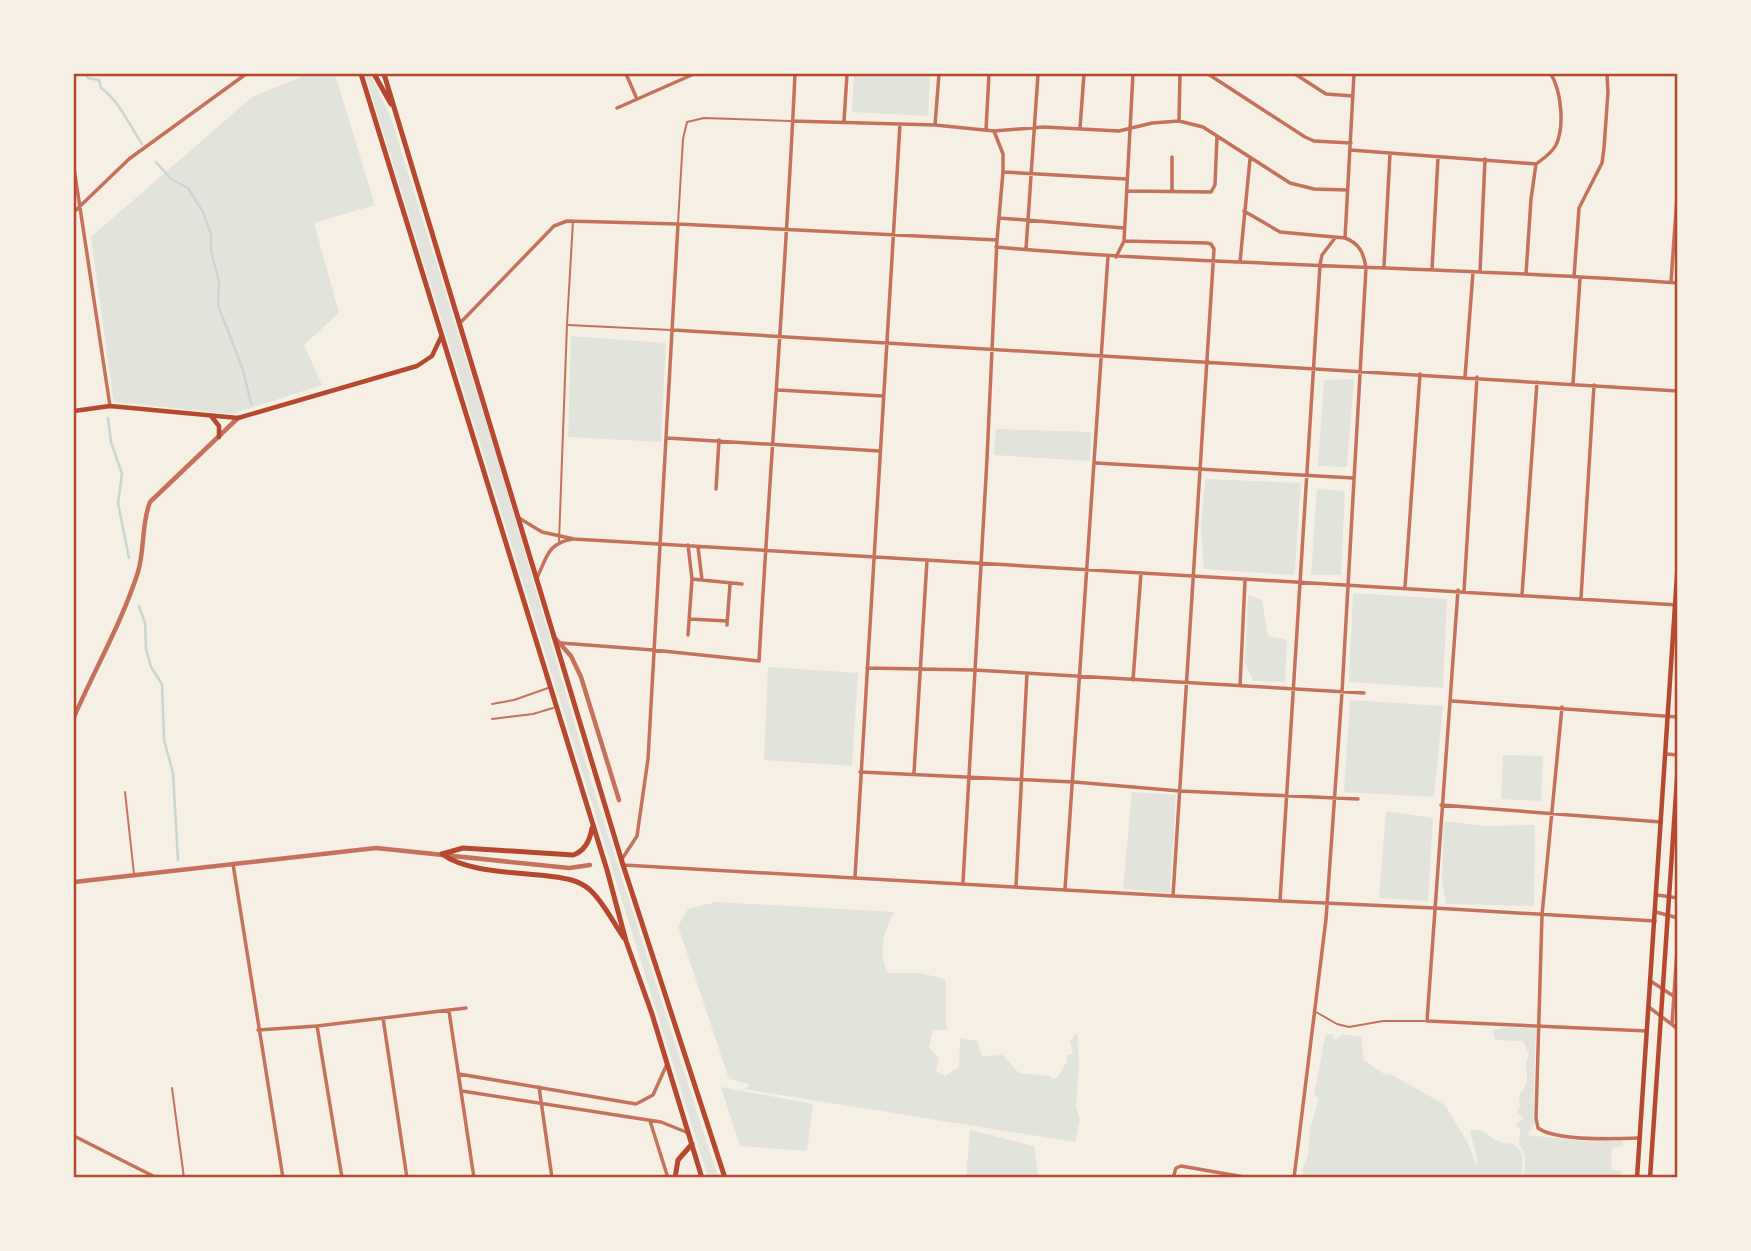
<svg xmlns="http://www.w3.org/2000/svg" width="1751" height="1251" font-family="'Libre Baskerville',serif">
	<rect width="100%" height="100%" fill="#f6efe4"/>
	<path fill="#e2e4dc" d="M 308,74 L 335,74 L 375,205 L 314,223 L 339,313 L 304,345 L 322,385 L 232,414 L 115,402 L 113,398 L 91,237 L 252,97 Z
		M 365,74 L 370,74 L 391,118 L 502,474 L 595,794 L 718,1177 L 708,1177 Z
		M 854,74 L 930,74 L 928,116 L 852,112 Z
		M 571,336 L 666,343 L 661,442 L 568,437 Z
		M 1354,379 L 1347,467 L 1318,466 L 1324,380 Z
		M 996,429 L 1091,432 L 1090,461 L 994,455 Z
		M 1205,479 L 1301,483 L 1295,571 L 1292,575 L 1204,569 L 1201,527 Z
		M 1317,489 L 1345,491 L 1341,575 L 1311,575 Z
		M 1353,593 L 1447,599 L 1443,688 L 1349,682 Z
		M 1248,595 L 1262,600 L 1268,636 L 1287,640 L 1285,682 L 1253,681 L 1245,662 Z
		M 768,667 L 858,673 L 852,766 L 764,760 Z
		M 1350,700 L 1443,706 L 1434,797 L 1344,792 Z
		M 1503,755 L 1543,756 L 1541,801 L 1501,799 Z
		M 1132,792 L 1176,795 L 1170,893 L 1123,889 Z
		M 1386,811 L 1433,818 L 1428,901 L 1379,898 Z
		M 1444,821 L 1485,826 L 1535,825 L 1534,906 L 1446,904 L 1442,879 Z
		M 716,902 L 895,912 C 883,930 878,953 888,973 L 920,973 L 945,979 C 947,996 944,1012 947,1029 L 933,1031 L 929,1047 L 939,1058 L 936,1071 L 945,1076 L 959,1067 L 960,1038 L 977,1041 L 982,1056 L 1003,1055 L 1019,1073 L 1051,1076 L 1052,1079 C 1063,1078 1060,1067 1068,1062 L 1066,1056 L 1073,1053 L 1070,1041 L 1077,1033 L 1079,1061 L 1076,1106 L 1080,1120 L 1075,1142 L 743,1089 L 748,1087 L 748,1084 L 729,1079 L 678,926 L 688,909 Z
		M 1509,1027 L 1536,1029 L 1533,1119 L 1536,1122 L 1527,1135 L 1584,1141 L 1623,1141 L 1623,1146 L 1612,1148 L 1611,1170 L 1622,1171 L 1621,1177 L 1523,1177 C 1525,1167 1528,1153 1519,1145 L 1520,1129 L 1516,1124 L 1524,1118 L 1517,1112 L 1520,1106 L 1519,1095 C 1535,1076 1521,1072 1529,1054 L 1523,1041 L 1495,1040 L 1493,1030 Z
		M 1333,1034 L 1333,1039 L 1337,1039 L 1342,1034 L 1361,1037 L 1364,1060 L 1384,1074 L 1392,1075 L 1445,1105 L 1468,1143 L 1476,1166 L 1477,1158 L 1470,1131 C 1484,1126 1488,1138 1500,1142 C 1507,1145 1515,1141 1520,1150 C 1524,1157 1522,1169 1521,1177 L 1304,1177 L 1302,1171 L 1308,1155 L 1310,1129 L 1319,1098 L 1314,1096 L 1324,1042 L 1326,1035 Z
		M 721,1087 L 813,1104 L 807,1151 L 740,1146 Z
		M 970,1130 L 1034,1146 L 1038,1177 L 966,1177 Z"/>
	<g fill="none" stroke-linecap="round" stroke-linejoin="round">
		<path stroke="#c9d6d2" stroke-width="2.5" d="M 86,74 L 88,78 L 99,80 L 101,88 C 118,99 130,126 142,144
			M 156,162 L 171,179 L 188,188 L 203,212 L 211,234 L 211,251 L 219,282 L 218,305 L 243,370 L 251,404
			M 108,418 L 111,442 L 122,474 L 118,503 L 129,558
			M 139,606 L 145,623 L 146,649 L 151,667 L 162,684 L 164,740 L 173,773 L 178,860"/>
		<path stroke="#c5725c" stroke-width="2" d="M 678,223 L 683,139 L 687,122 L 704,118 L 790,121
			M 568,325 L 671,330
			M 559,541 L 567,324 L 573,221
			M 492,704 L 514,700 L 548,688
			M 492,719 L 533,714 L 553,708
			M 125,792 L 134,874
			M 1316,1012 L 1337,1024 L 1349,1027 L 1383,1021 L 1425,1021
			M 172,1088 L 184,1178"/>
		<path stroke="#c5725c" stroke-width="3.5" d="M 626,74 L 637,99
			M 1208,74 L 1305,137 L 1314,141 L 1351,143
			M 1295,74 L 1326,94 L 1353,96
			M 617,108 L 694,74
			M 1179,120 L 1180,74
			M 792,121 L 935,125 L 994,131 L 1044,127 L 1119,131 L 1152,123 L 1179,121 L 1203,127 L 1290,183 L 1314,189 L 1347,190
			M 844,121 L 847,74
			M 935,125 L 939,74
			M 1080,128 L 1084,74
			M 986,130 L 989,74
			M 1350,150 L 1536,164 C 1544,158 1551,154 1556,145 C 1565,126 1561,91 1551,74
			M 74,168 L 110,406
			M 1003,172 L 1126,179
			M 1127,191 L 1211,192 L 1215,185 L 1217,136
			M 1172,192 L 1172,157
			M 1244,211 L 1280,232 L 1345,238
			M 74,212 L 129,159 L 246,74
			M 999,218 L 1124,228
			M 1124,241 L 1207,243 L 1211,244 L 1214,249 L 1173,896
			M 996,247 C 1223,267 1451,266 1678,283
			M 1026,249 L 1038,74
			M 1116,257 L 1124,241 L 1133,74
			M 1240,262 L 1250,159
			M 1384,266 L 1390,153
			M 1432,270 L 1438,157
			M 1480,272 L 1485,159
			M 1526,274 L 1531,199 L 1536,164
			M 1574,277 L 1579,208 L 1602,163 L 1604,148 L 1608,92 L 1607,74
			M 1671,282 L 1678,182
			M 460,323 L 554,226 L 567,221 L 678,224 L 997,240
			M 673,330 L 1678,391
			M 1465,377 L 1473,272
			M 1573,384 L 1580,278
			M 778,390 L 883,396
			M 667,438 L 880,451
			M 1096,463 L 1353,478
			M 716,489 L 719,440
			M 519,518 L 542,532 L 574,539 L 1678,605
			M 688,545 L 692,579 L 688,635
			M 698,547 L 702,580
			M 537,578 C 547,557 547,544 572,539
			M 692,579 L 742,584
			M 1405,587 L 1420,374
			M 1458,590 L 1427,1021 L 1647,1031
			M 1464,591 L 1477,377
			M 1522,595 L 1537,382
			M 1581,598 L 1594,385
			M 690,619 L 727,621
			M 727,625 L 730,584
			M 561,643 L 653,650 L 759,661 C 770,465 786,270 795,74
			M 867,668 L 974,670 L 1364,693
			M 1133,680 L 1141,573
			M 1240,686 L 1245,580
			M 1452,701 L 1678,717
			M 1562,707 L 1542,915 L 1536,1118 L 1538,1128 C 1555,1141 1616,1139 1639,1138
			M 1666,754 L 1678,755
			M 860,772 L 1074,782 L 1180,791 L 1358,799
			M 914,773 L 927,560
			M 1441,805 L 1661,822
			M 622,859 L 637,836 L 648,759 L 678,224
			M 233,864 L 283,1178
			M 623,865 L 1173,896 L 1434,908 L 1655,921
			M 855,877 L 900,124
			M 963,882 L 987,459 L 997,240 L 1003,172 L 1003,154 L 994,131
			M 1016,886 L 1027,673
			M 1065,889 L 1108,256
			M 1657,895 L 1678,898
			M 1280,901 L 1320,265 L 1322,255 L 1335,238
			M 1656,912 L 1678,918
			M 1652,982 L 1678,999
			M 1650,1008 L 1678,1029
			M 449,1011 L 474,1178
			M 383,1018 L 407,1178
			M 1672,1024 L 1678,934
			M 317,1026 L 342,1178
			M 258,1030 L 317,1026 L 466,1008
			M 459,1074 L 636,1104 L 653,1095 L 667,1064
			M 539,1087 L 552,1178
			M 462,1091 L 661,1122 L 686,1132
			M 650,1121 L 668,1178
			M 74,1136 L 157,1178
			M 1173,1178 L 1176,1168 L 1181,1166 L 1250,1178
			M 1294,1178 L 1326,919 L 1342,692 L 1366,268 C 1364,253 1359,243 1345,238 L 1354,74"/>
		<path stroke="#c5725c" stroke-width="4.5" d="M 554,637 L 571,656 L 581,677 L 619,800
			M 74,717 C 95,669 122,622 138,572 C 145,549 141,525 150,502 L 238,418
			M 74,882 L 376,848 L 569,868 L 590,865"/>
		<path stroke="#b5482f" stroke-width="4.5" d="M 74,411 L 110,406 L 238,418 L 417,366 L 432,356 L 441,337
			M 211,416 L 219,426 L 219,437
			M 1637,1178 L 1678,560
			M 1650,1178 L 1678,764"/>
		<path stroke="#b5482f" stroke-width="5" d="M 361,74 L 607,870 L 626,941 L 652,1014 L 702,1178
			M 374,74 L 391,104
			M 384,74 L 623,865 L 725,1178
			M 442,854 C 468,873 516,872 548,876 C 563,878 577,879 589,889 C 604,902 613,923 624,938
			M 442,854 L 463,848 L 573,855 C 585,851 590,840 592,828
			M 675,1178 L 678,1160 L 692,1144"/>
	</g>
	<rect width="1751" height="1251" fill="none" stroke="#f6efe4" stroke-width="150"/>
	<rect x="75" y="75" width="1601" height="1101" fill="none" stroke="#b5482f" stroke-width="2.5"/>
</svg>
